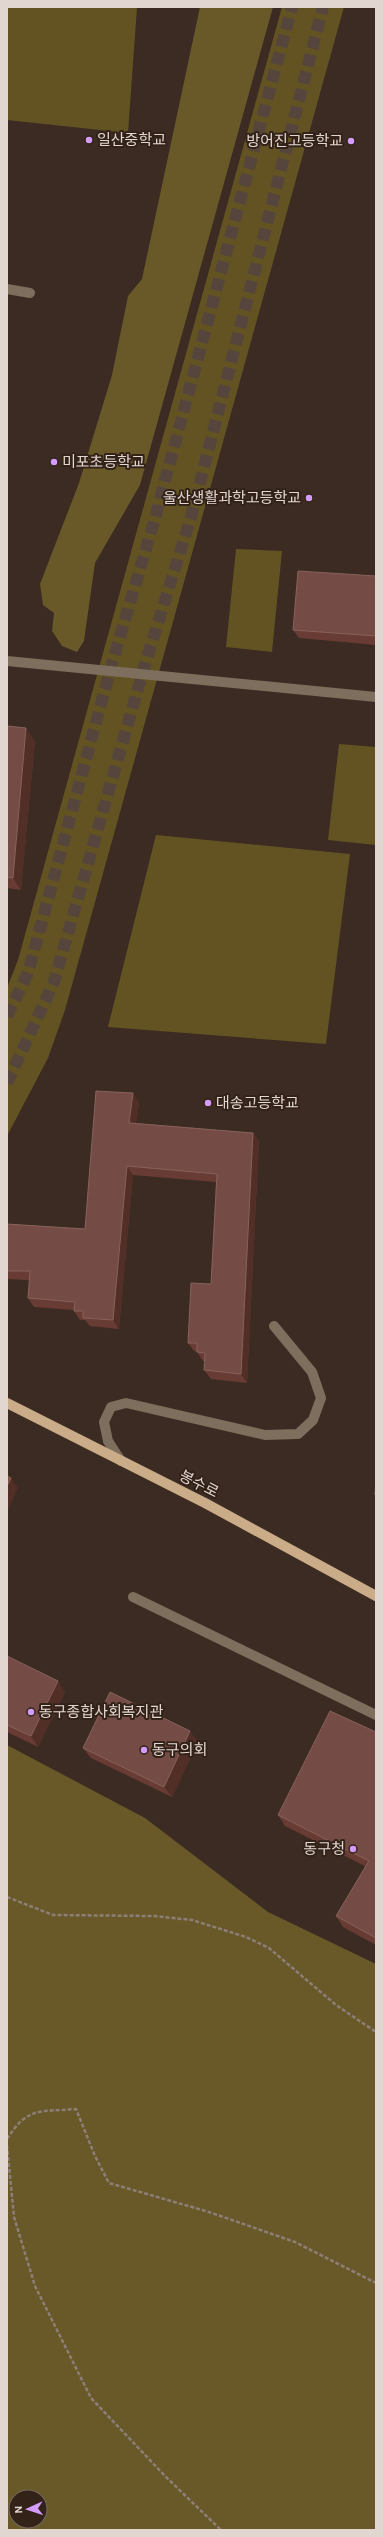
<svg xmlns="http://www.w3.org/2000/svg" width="383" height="2537" font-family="'Alegreya Sans','Noto Sans KR',sans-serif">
	<rect width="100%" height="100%" fill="#3c2b22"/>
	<path fill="#635323" d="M 7,7 L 137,7 L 128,133 L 7,120 Z
		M 282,7 L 344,7 L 65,1010 L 48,1058 L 7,1136 L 7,988 L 18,960 Z
		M 236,549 L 282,551 L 272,652 L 226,647 Z
		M 339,744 L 376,747 L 376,845 L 328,840 Z
		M 156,835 L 350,854 L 326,1044 L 108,1027 Z"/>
	<path fill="#695828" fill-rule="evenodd" d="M 200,7 L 273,7 L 140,485 L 95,563 L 84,641 L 77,652 L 62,646 L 52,631 L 54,613 L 43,605 L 40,584 L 79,483 L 112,375 L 128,296 L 142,279 Z
		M 7,1745 L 145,1818 L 268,1912 L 376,1964 L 376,2530 L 7,2530 ZM 16,2497 L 40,2497 L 40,2521 L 16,2521 Z"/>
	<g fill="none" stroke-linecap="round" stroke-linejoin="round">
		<path stroke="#55453c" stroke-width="12" stroke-dasharray="12 6" stroke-linecap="butt" d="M 7,1016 L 28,973 L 111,667 L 155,518 L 292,7
			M 7,1083 L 54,982 L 143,671 L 191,517 L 323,7"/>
		<path stroke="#8d7f77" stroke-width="2.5" stroke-dasharray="4 2" stroke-linecap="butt" d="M 7,1897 L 53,1915 L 154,1916 L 192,1920 L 246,1937 L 269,1948 L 336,2005 L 376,2032
			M 7,2139 C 28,2106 40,2112 76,2109 L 95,2156 L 109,2183 L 209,2212 L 295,2242 L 376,2283
			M 7,2145 L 14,2217 L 35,2286 L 91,2398 L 166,2477 L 221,2530"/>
		<path stroke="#7d6e5d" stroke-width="10" d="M 7,289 L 30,293
			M 7,661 L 376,697
			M 121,1461 L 108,1441 L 104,1422 L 111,1407 L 126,1403 L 265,1435 L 298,1434 L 313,1420 L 321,1398 L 312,1372 L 274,1326
			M 133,1597 L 376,1715"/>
		<path stroke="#caac89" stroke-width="10" d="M 7,1403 L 205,1503 L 376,1596"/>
	</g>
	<path fill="#683c34" d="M 376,576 L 376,645 L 299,638 L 293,630 Z
		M 7,726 L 35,741 L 21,890 L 7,888 Z
		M 139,1102 L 136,1123 L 253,1133 L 259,1141 L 247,1383 L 211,1379 L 204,1370 L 205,1361 L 203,1361 L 197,1352 L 194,1351 L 188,1343 L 211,1284 L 216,1182 L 133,1175 L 119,1329 L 90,1326 L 85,1320 L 80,1320 L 74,1311 L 74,1310 L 34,1307 L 28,1298 L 29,1280 L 7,1279 L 7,1224 L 85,1229 Z
		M 7,1656 L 65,1692 L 38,1747 L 7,1732 Z
		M 376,1732 L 376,1945 L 343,1927 L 336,1916 L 365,1866 L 285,1826 L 278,1815 Z
		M 198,1742 L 172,1797 L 91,1758 L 83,1748 Z"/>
	<path fill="#512e26" d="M 26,728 L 35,741 L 21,890 L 13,878 Z
		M 133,1093 L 139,1102 L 135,1132 L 129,1123 Z
		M 253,1133 L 259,1141 L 247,1383 L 241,1374 Z
		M 127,1166 L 133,1175 L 119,1329 L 113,1320 Z
		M 11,1478 L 18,1488 L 7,1512 L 7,1486 Z
		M 58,1681 L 65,1692 L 38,1747 L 31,1736 Z
		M 190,1731 L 198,1742 L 172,1797 L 164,1787 Z"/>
	<path fill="#754c45" stroke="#86625a" d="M 298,571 L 376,576 L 376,636 L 293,630 Z
		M 7,726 L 26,728 L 13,878 L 7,877 Z
		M 96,1091 L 133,1093 L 129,1123 L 253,1133 L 241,1374 L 204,1370 L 205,1353 L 197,1352 L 197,1343 L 188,1343 L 191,1283 L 211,1284 L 217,1174 L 127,1166 L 113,1320 L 83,1318 L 83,1311 L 74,1311 L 75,1302 L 28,1298 L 30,1271 L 7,1271 L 7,1224 L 85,1229 Z
		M 7,1476 L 11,1478 L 7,1486 Z
		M 376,1480 L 376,1495 L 375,1495 Z
		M 7,1656 L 58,1681 L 31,1736 L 7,1725 Z
		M 110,1692 L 190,1731 L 164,1787 L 83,1748 Z
		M 330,1711 L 376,1732 L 376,1938 L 336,1916 L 369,1861 L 278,1815 Z"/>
	<g fill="#d49cfc" stroke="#322218" stroke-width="1.5">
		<circle cx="89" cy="140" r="4"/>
		<circle cx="351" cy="141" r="4"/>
		<circle cx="54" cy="462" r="4"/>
		<circle cx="309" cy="498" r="4"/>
		<circle cx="208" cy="1103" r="4"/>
		<circle cx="31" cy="1712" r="4"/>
		<circle cx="144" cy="1750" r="4"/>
		<circle cx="353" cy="1849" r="4"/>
	</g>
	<g text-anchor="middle" stroke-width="4" stroke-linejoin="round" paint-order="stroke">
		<g font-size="15" fill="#e2d6d0" stroke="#322218" text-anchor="start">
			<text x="97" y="145">일산중학교</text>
			<text x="343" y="146" text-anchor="end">방어진고등학교</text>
			<text x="62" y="467">미포초등학교</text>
			<text x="301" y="503" text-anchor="end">울산생활과학고등학교</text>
			<text x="216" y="1108">대송고등학교</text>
			<text x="39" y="1717">동구종합사회복지관</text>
			<text x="152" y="1755">동구의회</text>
			<text x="345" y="1854" text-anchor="end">동구청</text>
		</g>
		<g font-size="15" fill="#e2d6d0" stroke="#322218">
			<text transform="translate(199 1484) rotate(27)" y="5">봉수로</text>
		</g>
	</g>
	<rect width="383" height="2537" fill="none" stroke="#e2d6d0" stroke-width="16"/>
	<g transform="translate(28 2509) rotate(267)"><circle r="19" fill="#322218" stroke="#786a62"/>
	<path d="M0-3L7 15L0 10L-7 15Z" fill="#d49cfc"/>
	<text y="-6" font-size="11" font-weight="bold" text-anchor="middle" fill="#e2d6d0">N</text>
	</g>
</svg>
